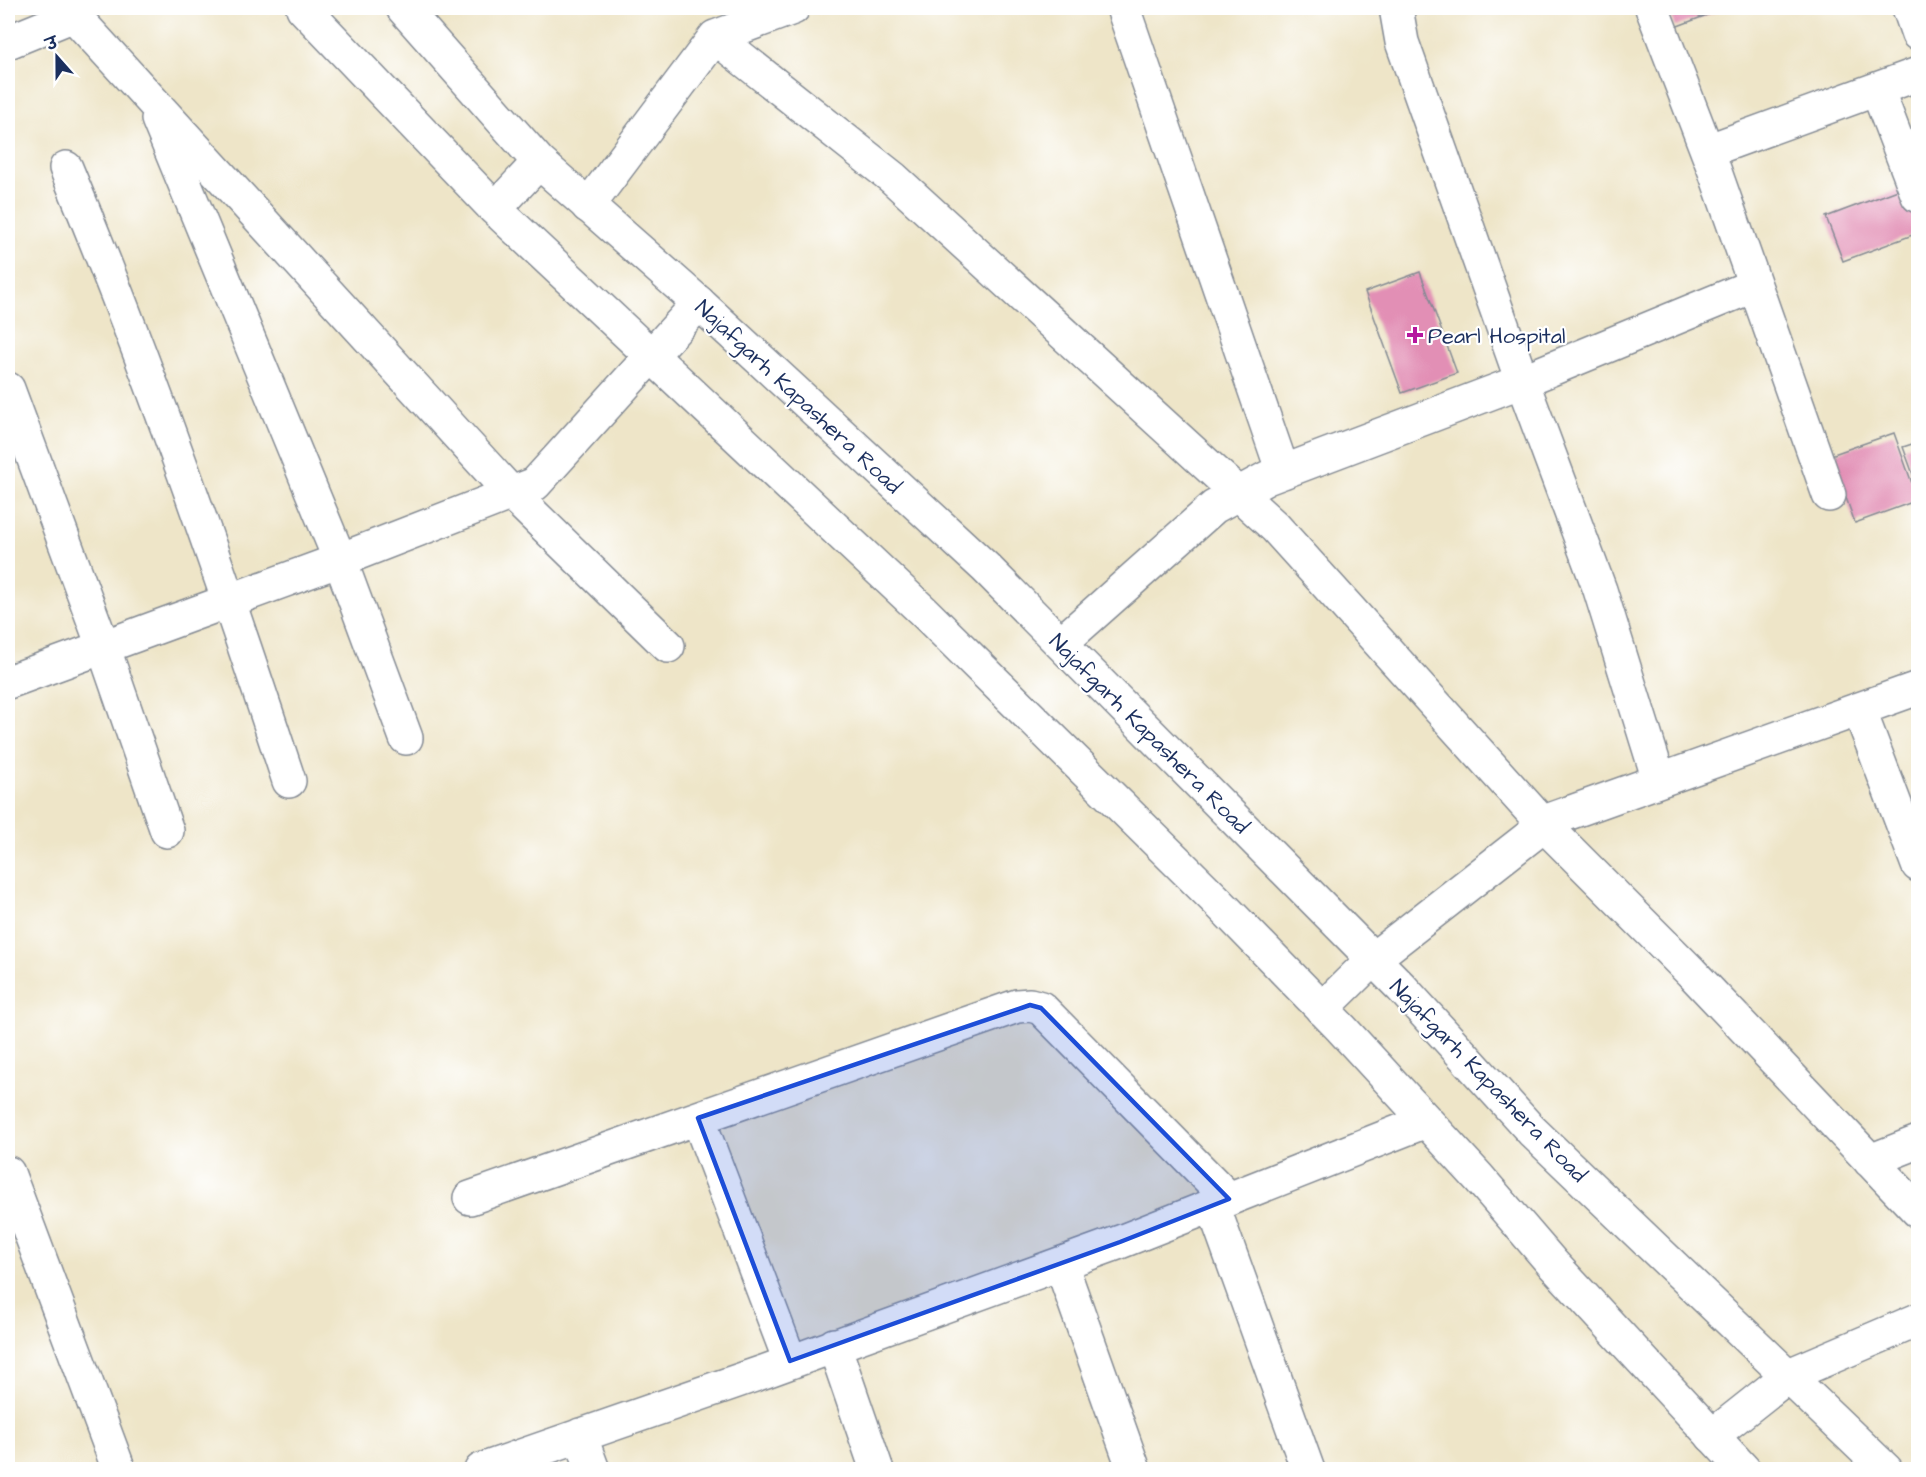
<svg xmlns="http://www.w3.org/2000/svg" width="1926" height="1477" font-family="'Architects Daughter','Playpen Sans Deva',sans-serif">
	<rect width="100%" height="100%" fill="#fff"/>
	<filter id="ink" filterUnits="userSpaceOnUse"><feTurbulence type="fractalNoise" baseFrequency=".0167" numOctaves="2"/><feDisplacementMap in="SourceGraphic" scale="12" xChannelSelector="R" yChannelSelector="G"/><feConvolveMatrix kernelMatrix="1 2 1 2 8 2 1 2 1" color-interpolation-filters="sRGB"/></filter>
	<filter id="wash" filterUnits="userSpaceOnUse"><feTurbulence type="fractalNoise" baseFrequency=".008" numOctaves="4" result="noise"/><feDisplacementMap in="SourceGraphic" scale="24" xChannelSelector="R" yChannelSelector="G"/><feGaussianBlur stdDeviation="1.35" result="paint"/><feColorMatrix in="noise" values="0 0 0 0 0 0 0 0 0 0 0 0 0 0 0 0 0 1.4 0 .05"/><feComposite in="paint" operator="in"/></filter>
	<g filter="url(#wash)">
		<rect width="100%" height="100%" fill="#eee5c8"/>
		<g id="blocks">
			<path fill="#e28fb5" d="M 1667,8 L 1726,8 L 1675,27 Z
				M 1911,185 L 1918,204 L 1918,233 L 1843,261 L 1826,217 Z
				M 1420,272 L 1457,373 L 1402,393 L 1365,292 Z
				M 1894,433 L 1918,500 L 1855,523 L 1831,455 Z
				M 1918,442 L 1918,488 L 1903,447 Z"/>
		</g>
	</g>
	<g filter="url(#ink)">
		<use href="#blocks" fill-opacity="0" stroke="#848a93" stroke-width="1.5"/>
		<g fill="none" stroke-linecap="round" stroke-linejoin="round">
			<g stroke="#848a93" stroke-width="36">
				<path id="minor" d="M 67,8 L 511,493 L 668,646
					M 1123,8 L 1283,472
					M 1396,8 L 1402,42 L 1522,381 L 1600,590 L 1659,780
					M 1652,8 L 1714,169 L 1829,495
					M 1909,8 L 1918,34
					M 715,37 L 893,178 L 1275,527 L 1544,825 L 1691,972 L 1918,1211
					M 8,42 L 74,15
					M 1877,89 L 1918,196
					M 158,119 L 340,560 L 406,738
					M 1707,151 L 1918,74
					M 66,168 C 150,369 221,574 289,781
					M 588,206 L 715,37 L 793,8
					M 8,389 L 103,646 L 167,831
					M 1061,643 L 1214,507 L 1267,478 L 1522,381 L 1755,285
					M 8,682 L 340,560 L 535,484 L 699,303
					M 1859,709 L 1918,865
					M 1322,1009 L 1373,959 L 1552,819 L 1918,688
					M 698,1118 L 790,1361
					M 1870,1161 L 1918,1142
					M 8,1173 L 119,1470
					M 470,1198 L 1017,1006 L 1030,1005 L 1041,1008 L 1229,1199
					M 1213,1206 L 1308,1470
					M 1061,1264 L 1134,1470
					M 834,1345 L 877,1470
					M 580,1435 L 593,1470
					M 1712,1436 L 1789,1375 L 1918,1320
					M 481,1470 L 766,1371 L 1120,1242 L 1426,1121"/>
			</g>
			<g stroke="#848a93" stroke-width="36">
				<path id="major" d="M 303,8 L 495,209 L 923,611 L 1217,901 L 1341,1028 L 1479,1178 L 1553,1264 L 1744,1470
					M 403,8 L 539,162 L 699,303 L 986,568 L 1401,987 L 1532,1131 L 1886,1470
					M 495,209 L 539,162"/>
			</g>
			<use href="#minor" stroke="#fff" stroke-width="33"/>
			<use href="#major" stroke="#fff" stroke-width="33"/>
		</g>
	</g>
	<path fill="#1d4ed8" fill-opacity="0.2" stroke="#1d4ed8" stroke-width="4.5" stroke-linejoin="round" d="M 1030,1005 L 1041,1008 L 1229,1199 L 1120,1242 L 790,1361 L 698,1118 Z"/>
	<path fill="#b5179e" stroke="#fff" stroke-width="2" d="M1412 326h6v6h6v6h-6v6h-6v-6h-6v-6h6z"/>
	<g text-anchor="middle" stroke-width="4.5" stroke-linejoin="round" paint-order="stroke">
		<g font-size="22" fill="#1b2f5e" stroke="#fff" text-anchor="start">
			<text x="1428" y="343">Pearl Hospital</text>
		</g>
		<g font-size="22" fill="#1b2f5e" stroke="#fff">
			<text transform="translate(799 396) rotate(43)" y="8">Najafgarh Kapashera Road</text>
			<text transform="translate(1150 733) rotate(45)" y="8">Najafgarh Kapashera Road</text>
			<text transform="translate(1489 1080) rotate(46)" y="8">Najafgarh Kapashera Road</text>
		</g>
	</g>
	<rect width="1926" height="1477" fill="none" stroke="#fff" stroke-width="30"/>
	<g transform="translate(57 57) rotate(339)" stroke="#ffffff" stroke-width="4.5" paint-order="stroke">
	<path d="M0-4.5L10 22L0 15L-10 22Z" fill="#1b2f5e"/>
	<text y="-9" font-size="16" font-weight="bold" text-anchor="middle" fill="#1b2f5e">उ</text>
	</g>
</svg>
